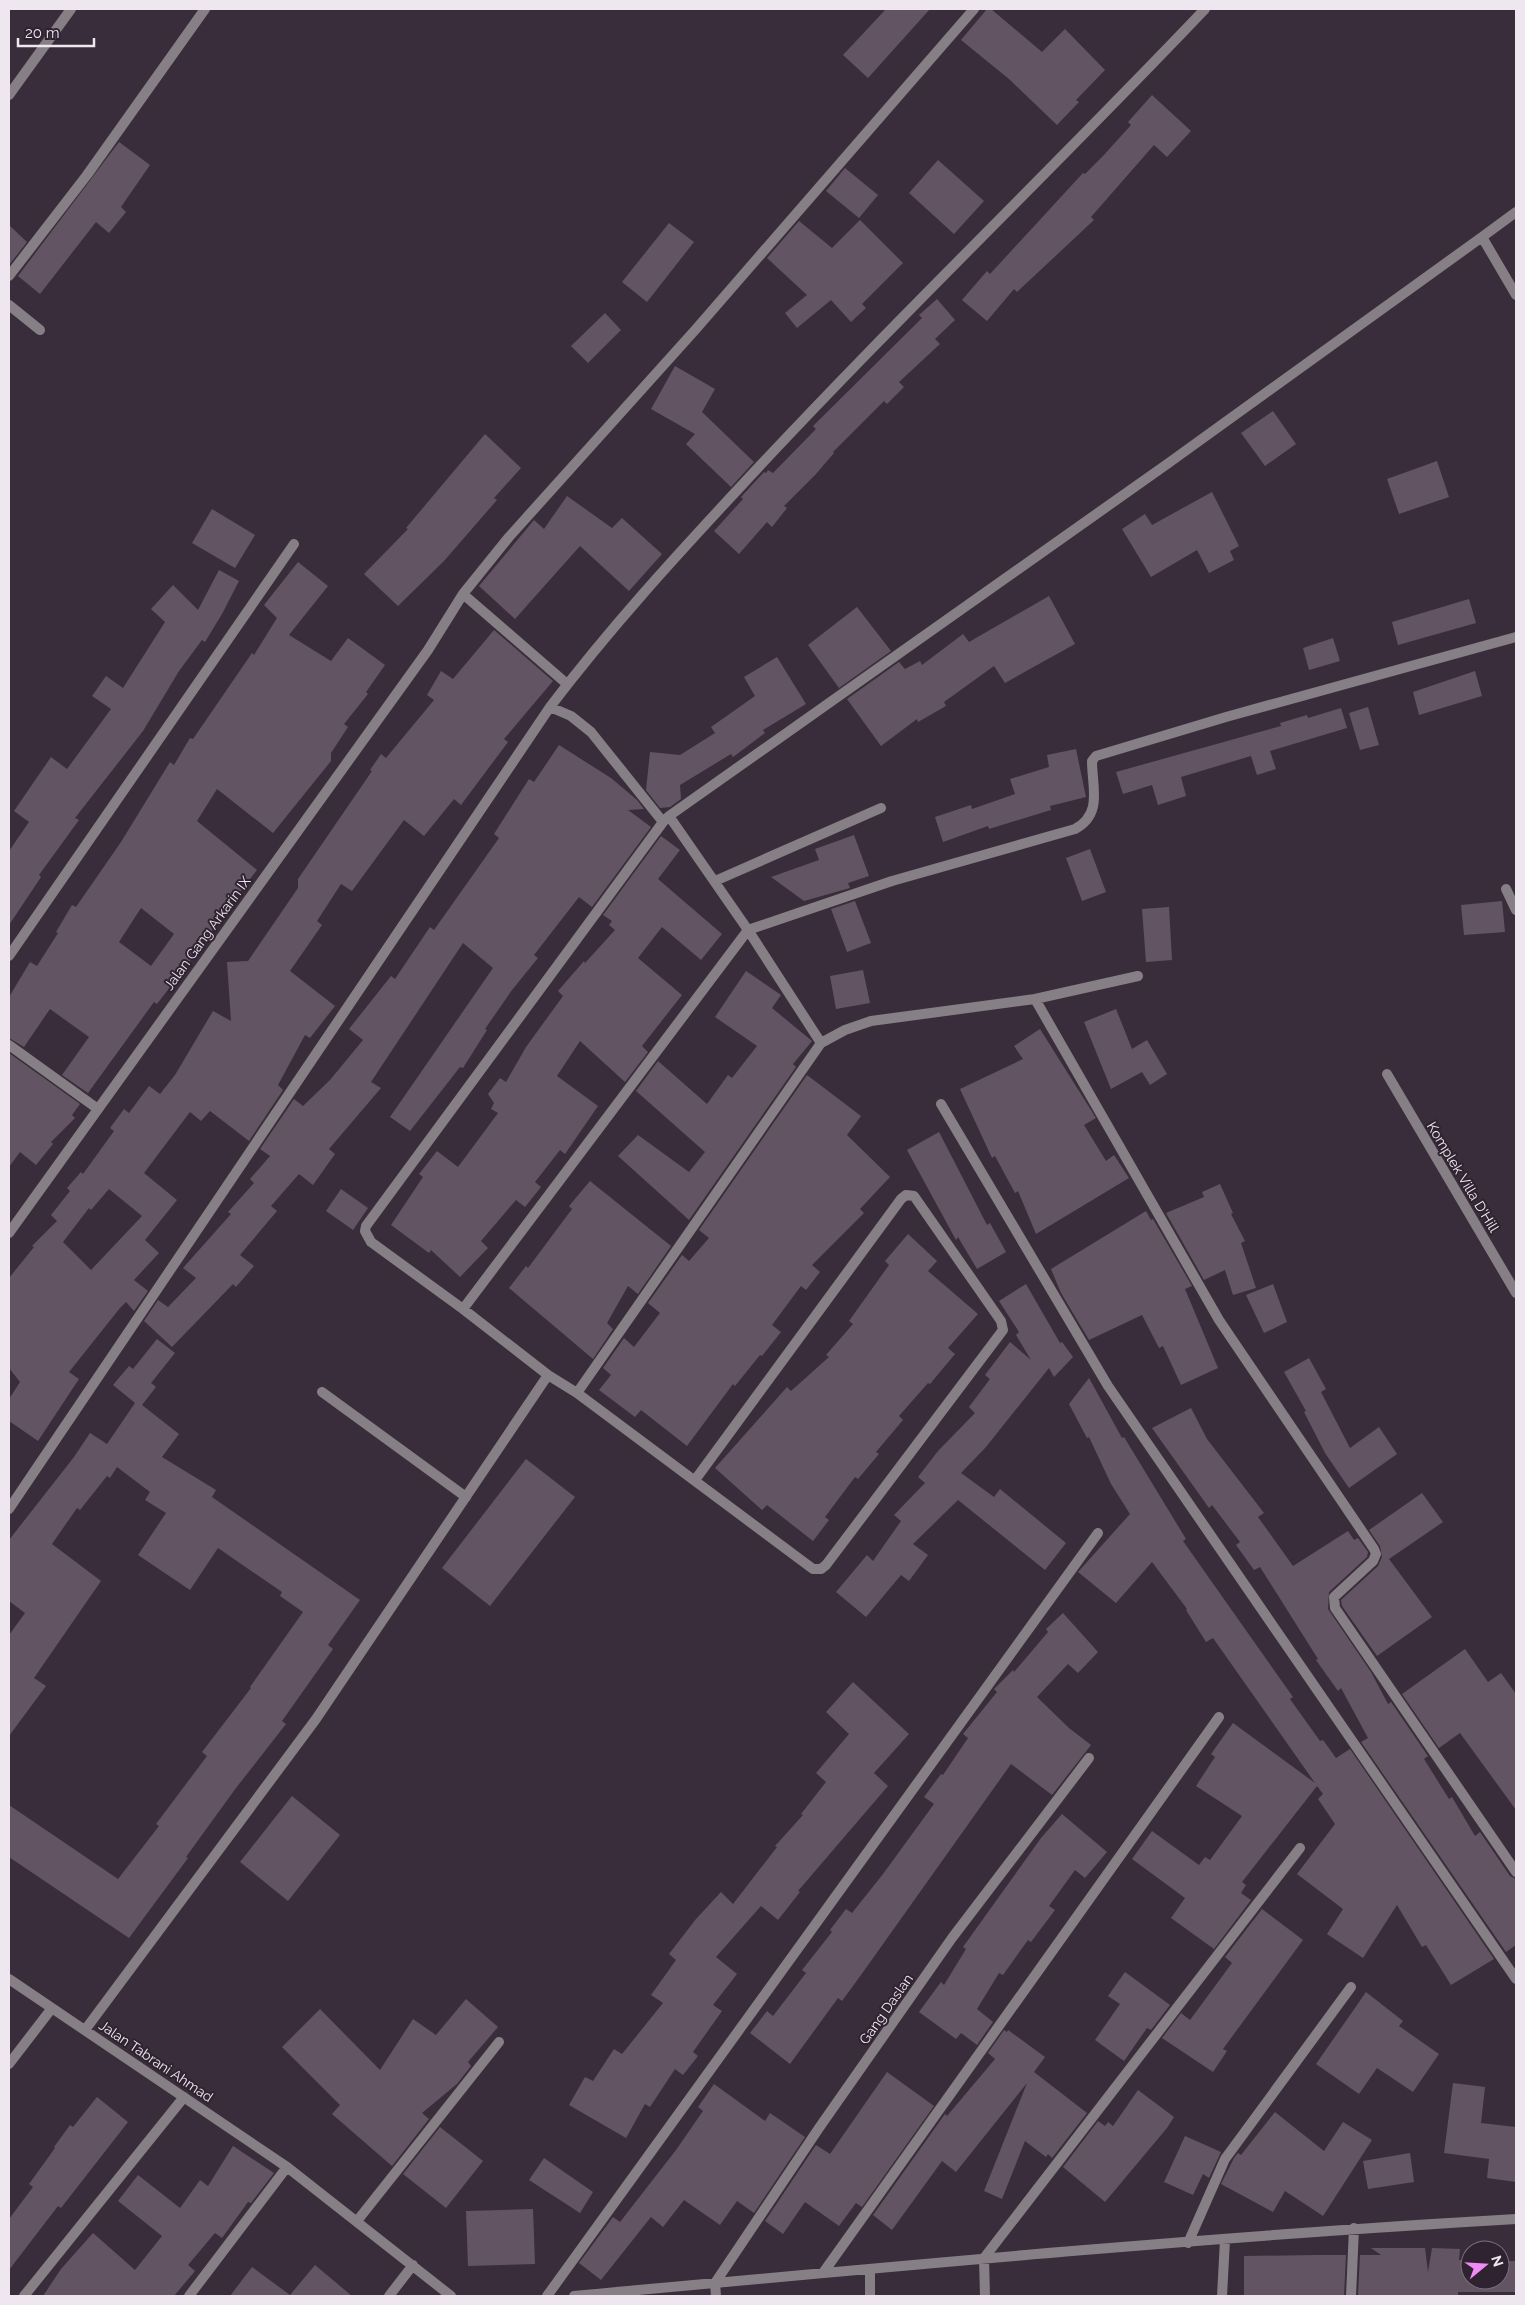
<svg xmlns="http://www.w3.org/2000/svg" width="1525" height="2305" font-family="Raleway,sans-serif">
	<rect width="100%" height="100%" fill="#3a2d3b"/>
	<path fill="#625463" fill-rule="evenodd" d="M 886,9 L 930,9 L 868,78 L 843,55 Z
		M 987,9 L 991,9 L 1042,52 L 1065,29 L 1105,70 L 1076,100 L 1079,102 L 1057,125 L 1009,79 L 961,40 Z
		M 1152,95 L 1191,131 L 1167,157 L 1154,145 L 1091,217 L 1094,220 L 1017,292 L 1014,289 L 987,321 L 962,300 L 987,271 L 990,274 L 1083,173 L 1085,174 L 1103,156 L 1131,125 L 1128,122 Z
		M 119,142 L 150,165 L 121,207 L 126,212 L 109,233 L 96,222 L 40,294 L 18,276 Z
		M 938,160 L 984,201 L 954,234 L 909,193 Z
		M 845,168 L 878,195 L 859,218 L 826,191 Z
		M 860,220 L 903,263 L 862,304 L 866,308 L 851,322 L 831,300 L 797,328 L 785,313 L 807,295 L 767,258 L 799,221 L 832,248 Z
		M 669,223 L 694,242 L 647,302 L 622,282 Z
		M 9,225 L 27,242 L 9,265 Z
		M 937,299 L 955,320 L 935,339 L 940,344 L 899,382 L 904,387 L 887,404 L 884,401 L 833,452 L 834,453 L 816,474 L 784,506 L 787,508 L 772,527 L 767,522 L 739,554 L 714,531 L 743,499 L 741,497 L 764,472 L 766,473 L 768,470 L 773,473 L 816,429 L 813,426 L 922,318 L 919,315 Z
		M 605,313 L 621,330 L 588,363 L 571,346 Z
		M 675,366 L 715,389 L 702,412 L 754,462 L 731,487 L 686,444 L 695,434 L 651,409 Z
		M 1273,411 L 1296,444 L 1265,466 L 1241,433 Z
		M 485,434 L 521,468 L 494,498 L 497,500 L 444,561 L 398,606 L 364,574 L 408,529 L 406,528 Z
		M 1437,461 L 1449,497 L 1399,514 L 1387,479 Z
		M 1212,492 L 1239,546 L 1230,551 L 1234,560 L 1209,573 L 1197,550 L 1151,577 L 1122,529 L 1145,514 L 1152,525 Z
		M 567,496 L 612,528 L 622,518 L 662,554 L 629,591 L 580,546 L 515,619 L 479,586 L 534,520 L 544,529 Z
		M 212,509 L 255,535 L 235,568 L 192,543 Z
		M 298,562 L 328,586 L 289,635 L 331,661 L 348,638 L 385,665 L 366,692 L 368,694 L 344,724 L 348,727 L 331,753 L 331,761 L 273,833 L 217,789 L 197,821 L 257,870 L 216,922 L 217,924 L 184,969 L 157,1004 L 154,1002 L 88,1093 L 62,1075 L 89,1037 L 50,1009 L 24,1047 L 9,1038 L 9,997 L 30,962 L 37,966 L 58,933 L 56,932 L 72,905 L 76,907 L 121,842 L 170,762 L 174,765 L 190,738 L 193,739 L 252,653 L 254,655 L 277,618 L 264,605 ZM 141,908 L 174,934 L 151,966 L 119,942 Z
		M 219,570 L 239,581 L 222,614 L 205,642 L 202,640 L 179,671 L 143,731 L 75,818 L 79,820 L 39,875 L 41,877 L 9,925 L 9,851 L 29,822 L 14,811 L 51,757 L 67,769 L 111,709 L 92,696 L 106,676 L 123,688 L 165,622 L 151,609 L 173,585 L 198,610 Z
		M 1049,596 L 1075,644 L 1005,683 L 994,666 L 944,702 L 946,706 L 918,722 L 917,719 L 881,746 L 847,699 L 899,662 L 905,669 L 920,661 L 922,665 L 963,634 L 969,642 Z
		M 1469,599 L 1476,623 L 1398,645 L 1392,622 Z
		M 857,607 L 891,651 L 839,688 L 808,645 Z
		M 494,630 L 553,681 L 504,739 L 508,742 L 461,805 L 454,799 L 424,836 L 404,820 L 352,891 L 341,884 L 317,921 L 322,925 L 290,971 L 335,1006 L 310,1038 L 305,1035 L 278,1085 L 283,1090 L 249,1141 L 210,1111 L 201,1121 L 190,1112 L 144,1173 L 177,1200 L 145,1240 L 159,1253 L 134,1280 L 148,1291 L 134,1311 L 126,1302 L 120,1308 L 69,1372 L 79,1379 L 38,1441 L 9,1421 L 9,1399 L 20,1382 L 9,1368 L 9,1278 L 34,1247 L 32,1246 L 57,1221 L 51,1215 L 70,1191 L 67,1188 L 81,1172 L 83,1174 L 114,1131 L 110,1128 L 124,1109 L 129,1113 L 149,1086 L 160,1094 L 175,1075 L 213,1011 L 231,1021 L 227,962 L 248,961 L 298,888 L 298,879 L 372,771 L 370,770 L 381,754 L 386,758 L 434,700 L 427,695 L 441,671 L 453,679 ZM 109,1189 L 142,1216 L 91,1270 L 63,1242 L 89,1208 L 91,1210 Z
		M 1333,638 L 1340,661 L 1309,670 L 1303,648 Z
		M 777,657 L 806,704 L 763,730 L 765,733 L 733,757 L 731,754 L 680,785 L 681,799 L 670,807 L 660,808 L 646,790 L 650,752 L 680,755 L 715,733 L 711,727 L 755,696 L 744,677 Z
		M 1475,671 L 1482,696 L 1419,715 L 1413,692 Z
		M 1368,707 L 1379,745 L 1360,750 L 1349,713 Z
		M 1341,708 L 1347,728 L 1270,751 L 1276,769 L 1257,775 L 1251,756 L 1181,777 L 1186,796 L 1158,805 L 1152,785 L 1123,794 L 1116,772 L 1281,726 L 1280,723 L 1307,715 L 1308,718 Z
		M 559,745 L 611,778 L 637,800 L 644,809 L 628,810 L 651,827 L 592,907 L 579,897 L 534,955 L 538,958 L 512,990 L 485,1029 L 487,1030 L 463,1068 L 460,1067 L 410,1131 L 390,1117 L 493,968 L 463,943 L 371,1082 L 381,1088 L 329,1149 L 335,1154 L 313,1185 L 299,1174 L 271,1206 L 277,1211 L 240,1255 L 254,1266 L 236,1287 L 233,1284 L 172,1347 L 144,1321 L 158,1300 L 168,1307 L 196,1278 L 183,1268 L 231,1214 L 228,1212 L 254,1183 L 250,1179 L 270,1156 L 260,1149 L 294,1099 L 303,1106 L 330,1080 L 363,1040 L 349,1029 L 391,976 L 395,979 L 430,927 L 434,930 L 499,838 L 494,834 L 529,779 L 534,782 Z
		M 1076,749 L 1086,797 L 1050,806 L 1051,810 L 989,829 L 988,826 L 943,842 L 935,817 L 971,805 L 972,809 L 1015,794 L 1010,779 L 1049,767 L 1047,755 Z
		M 854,835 L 869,876 L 848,883 L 850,888 L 804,901 L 771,877 L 819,860 L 815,849 Z
		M 661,836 L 680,850 L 658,879 L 722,934 L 701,960 L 662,927 L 638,958 L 682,995 L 642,1046 L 648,1052 L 625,1082 L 580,1041 L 557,1076 L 598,1106 L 565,1154 L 560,1150 L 535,1182 L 541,1187 L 525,1207 L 516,1200 L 481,1241 L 488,1248 L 460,1277 L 431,1250 L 429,1253 L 391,1225 L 423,1177 L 419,1174 L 437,1151 L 458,1167 L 498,1113 L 491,1109 L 494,1103 L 488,1094 L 500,1078 L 506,1082 L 526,1047 L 563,996 L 558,991 L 584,961 L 585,963 L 615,930 L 609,925 L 612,921 L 603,915 Z
		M 1090,849 L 1106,892 L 1082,901 L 1066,858 Z
		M 855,901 L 871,943 L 847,952 L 831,909 Z
		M 1502,901 L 1505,932 L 1464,935 L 1461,905 Z
		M 1169,907 L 1172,960 L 1146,962 L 1142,909 Z
		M 863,970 L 870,1003 L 836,1009 L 830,976 Z
		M 746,971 L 781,995 L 772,1008 L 812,1041 L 793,1064 L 796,1067 L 689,1220 L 618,1156 L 638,1135 L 689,1172 L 705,1152 L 636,1091 L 658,1061 L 707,1104 L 728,1075 L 732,1078 L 757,1046 L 715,1017 Z
		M 1116,1009 L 1132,1049 L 1147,1040 L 1167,1074 L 1150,1085 L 1142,1072 L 1111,1089 L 1084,1022 Z
		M 1040,1029 L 1096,1118 L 1084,1125 L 1106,1161 L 1114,1155 L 1129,1178 L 1036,1234 L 1018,1191 L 1015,1193 L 995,1156 L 992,1158 L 960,1089 L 1023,1059 L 1014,1046 Z
		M 9,1053 L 80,1104 L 72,1115 L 75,1118 L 51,1142 L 53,1144 L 36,1165 L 20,1152 L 9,1167 Z
		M 807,1075 L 861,1116 L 847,1135 L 890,1177 L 860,1209 L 864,1213 L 812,1265 L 820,1272 L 806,1290 L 801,1286 L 772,1325 L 781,1332 L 762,1356 L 760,1355 L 735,1386 L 733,1384 L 687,1446 L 641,1410 L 635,1417 L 599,1390 L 611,1375 L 603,1368 L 624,1338 L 634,1347 L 660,1313 L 648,1303 L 682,1255 L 689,1261 L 709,1238 L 699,1230 Z
		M 939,1132 L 987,1225 L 990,1223 L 1006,1252 L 977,1269 L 958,1237 L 956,1240 L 907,1150 Z
		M 590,1181 L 671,1246 L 638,1294 L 628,1286 L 607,1323 L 613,1329 L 593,1359 L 509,1288 L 526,1266 L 528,1268 L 572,1209 L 569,1206 Z
		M 1220,1184 L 1233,1213 L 1231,1214 L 1245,1241 L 1241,1243 L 1256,1288 L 1233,1295 L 1225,1270 L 1204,1280 L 1166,1213 L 1204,1197 L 1202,1192 Z
		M 341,1189 L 368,1208 L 353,1230 L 326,1211 Z
		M 1146,1211 L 1151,1220 L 1153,1219 L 1192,1286 L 1185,1289 L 1218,1368 L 1181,1385 L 1163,1346 L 1159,1348 L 1142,1315 L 1089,1340 L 1061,1293 L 1051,1269 Z
		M 908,1234 L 937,1261 L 928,1271 L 978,1314 L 948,1348 L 955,1354 L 930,1384 L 928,1383 L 899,1416 L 903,1420 L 876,1452 L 879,1454 L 858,1479 L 855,1477 L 825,1517 L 829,1520 L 813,1541 L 767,1505 L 762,1510 L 715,1468 L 787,1387 L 791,1391 L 829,1357 L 826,1355 L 853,1324 L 849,1321 L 889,1265 L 885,1261 Z
		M 1026,1284 L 1060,1343 L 1062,1342 L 1073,1357 L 1054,1377 L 1049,1368 L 986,1447 L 961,1473 L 994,1497 L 1000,1489 L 1066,1543 L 1045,1570 L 958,1500 L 913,1544 L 928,1555 L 909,1581 L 901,1575 L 866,1617 L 836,1592 L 867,1555 L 873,1561 L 901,1521 L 894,1515 L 925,1483 L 918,1477 L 938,1451 L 975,1413 L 969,1407 L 990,1379 L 985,1375 L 1010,1342 L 1031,1360 L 1016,1335 L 1019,1332 L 999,1301 Z
		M 1273,1284 L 1287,1322 L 1264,1333 L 1246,1295 Z
		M 157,1339 L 175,1353 L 151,1383 L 156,1387 L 142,1405 L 179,1434 L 162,1457 L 216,1490 L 212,1497 L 360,1600 L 328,1645 L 333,1649 L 282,1721 L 286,1724 L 236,1788 L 186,1857 L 188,1858 L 129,1938 L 9,1857 L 9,1805 L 118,1879 L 159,1826 L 156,1824 L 207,1756 L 202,1752 L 251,1688 L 250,1687 L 303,1612 L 280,1596 L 282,1592 L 218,1548 L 190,1590 L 138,1555 L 166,1513 L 145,1500 L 150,1492 L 117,1467 L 110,1478 L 107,1476 L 80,1510 L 77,1508 L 52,1544 L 101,1581 L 34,1678 L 46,1686 L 9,1736 L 9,1635 L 25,1613 L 9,1601 L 9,1540 L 74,1457 L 90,1433 L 107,1444 L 135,1403 L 113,1385 L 129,1366 L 133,1369 Z
		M 1309,1358 L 1326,1389 L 1321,1392 L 1350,1448 L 1379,1427 L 1397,1454 L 1349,1488 L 1325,1453 L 1304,1412 L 1306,1411 L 1284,1372 Z
		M 1089,1378 L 1122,1438 L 1124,1437 L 1186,1539 L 1183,1541 L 1293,1697 L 1290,1699 L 1320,1741 L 1323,1740 L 1336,1758 L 1350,1749 L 1494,1959 L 1451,1985 L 1426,1945 L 1422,1947 L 1397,1905 L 1363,1958 L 1327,1934 L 1343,1909 L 1297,1874 L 1335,1824 L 1318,1799 L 1323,1794 L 1317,1786 L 1242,1882 L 1246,1885 L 1241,1893 L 1251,1900 L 1214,1949 L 1171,1918 L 1185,1898 L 1132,1859 L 1152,1831 L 1199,1865 L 1205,1857 L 1210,1860 L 1242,1816 L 1196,1786 L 1215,1757 L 1211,1754 L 1233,1723 L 1315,1783 L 1213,1638 L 1206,1642 L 1186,1610 L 1187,1609 L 1152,1562 L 1116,1603 L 1078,1572 L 1130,1514 L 1111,1484 L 1089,1437 L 1087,1438 L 1069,1404 Z
		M 1191,1408 L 1207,1439 L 1264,1513 L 1258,1517 L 1293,1566 L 1348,1531 L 1354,1540 L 1358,1538 L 1368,1552 L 1367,1557 L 1329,1592 L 1328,1609 L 1371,1672 L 1388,1704 L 1391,1702 L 1428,1756 L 1424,1759 L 1449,1799 L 1452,1797 L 1475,1836 L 1480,1832 L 1510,1876 L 1516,1879 L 1516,1945 L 1506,1952 L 1361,1742 L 1368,1738 L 1341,1688 L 1338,1691 L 1316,1660 L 1318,1659 L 1260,1567 L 1254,1570 L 1236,1545 L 1240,1542 L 1212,1505 L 1209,1508 L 1152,1428 Z
		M 526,1459 L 575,1497 L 490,1606 L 442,1568 Z
		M 1422,1493 L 1443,1522 L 1389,1559 L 1432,1617 L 1377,1656 L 1342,1606 L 1341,1600 L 1378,1566 L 1382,1557 L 1380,1546 L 1369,1530 Z
		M 1063,1613 L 1098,1652 L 1078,1673 L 1068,1664 L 1037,1697 L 1069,1728 L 1091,1745 L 1052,1795 L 1011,1764 L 861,1975 L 842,2001 L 838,1998 L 790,2064 L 750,2033 L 767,2011 L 773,2016 L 806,1973 L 802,1970 L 832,1932 L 830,1930 L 846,1909 L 852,1913 L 883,1874 L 934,1804 L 924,1797 L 941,1774 L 943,1775 L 968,1738 L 963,1734 L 997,1692 L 994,1689 L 1013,1670 L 1014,1672 L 1048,1632 L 1046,1629 Z
		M 1465,1649 L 1488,1682 L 1501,1673 L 1516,1694 L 1516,1810 L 1460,1733 L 1439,1748 L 1402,1694 Z
		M 853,1682 L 909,1734 L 874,1773 L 888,1786 L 798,1891 L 800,1892 L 778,1920 L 761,1906 L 716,1957 L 737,1974 L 713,2005 L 722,2011 L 693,2052 L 698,2056 L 683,2075 L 675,2069 L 650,2107 L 645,2104 L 626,2138 L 569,2105 L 585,2077 L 593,2081 L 614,2049 L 622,2054 L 663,2003 L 651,1995 L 676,1960 L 669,1954 L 696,1919 L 721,1892 L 733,1904 L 777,1847 L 775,1846 L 803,1815 L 801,1814 L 826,1782 L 816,1773 L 849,1734 L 826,1712 Z
		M 292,1796 L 340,1835 L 288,1901 L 240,1862 Z
		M 1062,1814 L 1107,1852 L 1085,1878 L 1075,1870 L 1049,1906 L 1055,1910 L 1031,1942 L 1028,1940 L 1003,1975 L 999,1973 L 977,2009 L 993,2022 L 977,2045 L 961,2033 L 956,2039 L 919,2012 L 941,1982 L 944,1985 L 966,1949 L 963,1947 L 1041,1838 Z
		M 1262,1909 L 1303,1940 L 1223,2049 L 1227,2051 L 1213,2072 L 1162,2038 L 1181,2013 L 1190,2020 L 1232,1963 L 1225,1957 Z
		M 1125,1972 L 1170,2005 L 1151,2030 L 1147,2028 L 1124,2061 L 1095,2040 L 1120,2004 L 1108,1996 Z
		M 1366,1992 L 1403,2021 L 1399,2026 L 1439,2054 L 1413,2092 L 1377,2068 L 1359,2094 L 1316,2064 Z
		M 466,1999 L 498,2027 L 468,2062 L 471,2066 L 457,2084 L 422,2113 L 429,2119 L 392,2166 L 332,2114 L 340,2105 L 282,2047 L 320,2009 L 380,2070 L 413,2019 L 436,2035 Z
		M 1004,2030 L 1007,2032 L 1008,2030 L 1045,2057 L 1034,2072 L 1087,2113 L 1052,2158 L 1048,2154 L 1046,2157 L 1025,2141 L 1002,2199 L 984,2191 L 1027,2083 L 956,2172 L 942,2161 L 892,2230 L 873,2215 L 945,2114 L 947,2116 L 995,2059 L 988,2053 Z
		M 887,2072 L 934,2106 L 862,2207 L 856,2203 L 839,2226 L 805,2202 L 783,2234 L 765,2221 L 816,2145 L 830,2154 Z
		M 1453,2083 L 1485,2087 L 1481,2123 L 1516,2127 L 1516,2182 L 1487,2178 L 1489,2159 L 1444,2153 Z
		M 714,2084 L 765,2121 L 770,2113 L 805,2137 L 754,2213 L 737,2201 L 720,2225 L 684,2200 L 663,2227 L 651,2217 L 601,2280 L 579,2263 L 613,2217 L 620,2222 L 676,2150 L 703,2111 L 698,2107 Z
		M 1138,2090 L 1174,2117 L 1167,2128 L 1105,2202 L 1063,2167 L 1098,2121 L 1105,2126 L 1108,2122 L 1113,2126 Z
		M 97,2097 L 128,2122 L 61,2208 L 58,2206 L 9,2270 L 9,2219 L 33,2187 L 29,2184 L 55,2148 L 54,2147 L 70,2125 L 73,2127 Z
		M 1275,2112 L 1324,2151 L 1343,2122 L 1372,2140 L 1323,2216 L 1285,2191 L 1273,2212 L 1221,2184 L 1234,2158 L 1238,2153 L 1241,2155 Z
		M 440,2127 L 483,2161 L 446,2208 L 403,2174 Z
		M 1185,2136 L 1221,2152 L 1209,2178 L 1203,2174 L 1193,2195 L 1164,2182 Z
		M 233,2146 L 274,2173 L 251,2203 L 248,2202 L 222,2238 L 215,2233 L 188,2265 L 195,2271 L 174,2296 L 43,2296 L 61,2269 L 93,2233 L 135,2270 L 162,2236 L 118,2201 L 138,2175 L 180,2208 L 200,2180 L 208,2186 Z
		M 1410,2153 L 1414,2182 L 1368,2189 L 1363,2161 Z
		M 544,2158 L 593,2192 L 580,2213 L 529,2180 Z
		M 533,2209 L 535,2264 L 468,2266 L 466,2211 Z
		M 1371,2248 L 1425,2248 L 1428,2272 L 1432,2248 L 1460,2249 L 1459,2260 L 1470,2260 L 1470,2280 L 1500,2280 L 1500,2261 L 1516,2261 L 1516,2292 L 1458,2292 L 1458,2296 L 1358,2296 L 1360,2255 L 1381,2255 Z
		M 1317,2255 L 1346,2255 L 1344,2296 L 1244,2296 L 1244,2256 Z
		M 315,2265 L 352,2296 L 230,2296 L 252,2267 L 290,2295 Z"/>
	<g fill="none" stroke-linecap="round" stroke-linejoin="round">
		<path stroke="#867f86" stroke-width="10" d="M 322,1392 L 466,1497"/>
		<path stroke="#867f86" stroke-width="10" d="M 9,95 L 71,9
			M 1482,237 L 1516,212
			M 9,276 L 87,175 L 205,9
			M 9,305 L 40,330
			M 463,594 L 567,684
			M 550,707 L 571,716 L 591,732 L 663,822
			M 669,816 L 748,930 L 892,881 L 1075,829 C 1103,814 1092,787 1092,761 L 1096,756 L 1226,717 L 1516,637
			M 715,881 L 881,808
			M 1506,889 L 1516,910
			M 9,956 L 294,544
			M 1035,999 L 1219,1320 L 1374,1549 L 1376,1554 L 1373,1561 L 1334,1597 L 1335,1608 L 1516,1872
			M 9,1045 L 98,1109
			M 1387,1074 L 1516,1293
			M 941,1104 L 1108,1386 L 1516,1979
			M 9,1233 L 428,650 L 463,594 L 509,537 L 696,329 L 974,9
			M 463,1309 L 748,930 L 821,1043
			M 577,1393 L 821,1043 L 845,1030 L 871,1021 L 1035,999 L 1138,976
			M 695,1480 L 901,1199 L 906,1195 L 914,1196 L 1001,1321 L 1003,1330 L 826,1565 L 821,1569 L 813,1569 L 577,1393 L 548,1375 L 463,1309 L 371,1242 L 365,1231 L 366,1226 L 663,822 L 669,816 L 1170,462 L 1482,237 L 1516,295
			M 9,1509 L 550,707 C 610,628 675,557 742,485 C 893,322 1053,169 1205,9
			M 9,1979 L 287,2167 L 451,2296
			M 85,2030 L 316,1719 L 548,1375
			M 9,2064 L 52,2008
			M 357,2221 L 499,2042
			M 1188,2243 L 1225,2159 L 1351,1987
			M 870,2269 L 870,2296
			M 823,2273 L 1219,1717
			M 24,2296 L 184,2097
			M 189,2296 L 287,2167
			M 389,2296 L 413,2265
			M 547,2296 L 1098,1533
			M 574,2296 C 888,2267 1202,2237 1516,2219
			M 716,2296 L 715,2283 L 819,2128 L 952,1938 L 1089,1758
			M 985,2296 L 984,2258 L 1300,1848
			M 1222,2296 L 1225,2240
			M 1351,2296 L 1354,2228"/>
	</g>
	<g text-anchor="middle" stroke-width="4" stroke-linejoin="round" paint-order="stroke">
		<g font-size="14" fill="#efe7f0" stroke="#302331">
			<text transform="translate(207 933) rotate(-54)" y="5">Jalan Gang Arkarin IX</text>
			<text transform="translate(1463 1177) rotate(59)" y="5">Komplek Villa D'Hill</text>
			<text transform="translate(886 2009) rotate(-55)" y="5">Gang Daslan</text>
			<text transform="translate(156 2061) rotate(34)" y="5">Jalan Tabrani Ahmad</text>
		</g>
	</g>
	<rect width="1525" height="2305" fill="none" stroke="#efe7f0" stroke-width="20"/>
	<g transform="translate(1485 2265) rotate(72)"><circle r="24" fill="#302331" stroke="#7c717d"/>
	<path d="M0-4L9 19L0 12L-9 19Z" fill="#f08bf5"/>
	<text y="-8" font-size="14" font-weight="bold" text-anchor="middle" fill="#efe7f0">N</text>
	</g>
	<path d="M18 38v8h76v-8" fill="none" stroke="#efe7f0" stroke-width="2.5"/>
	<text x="25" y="38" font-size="15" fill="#efe7f0" stroke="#302331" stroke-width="4" paint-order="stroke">20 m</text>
</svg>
